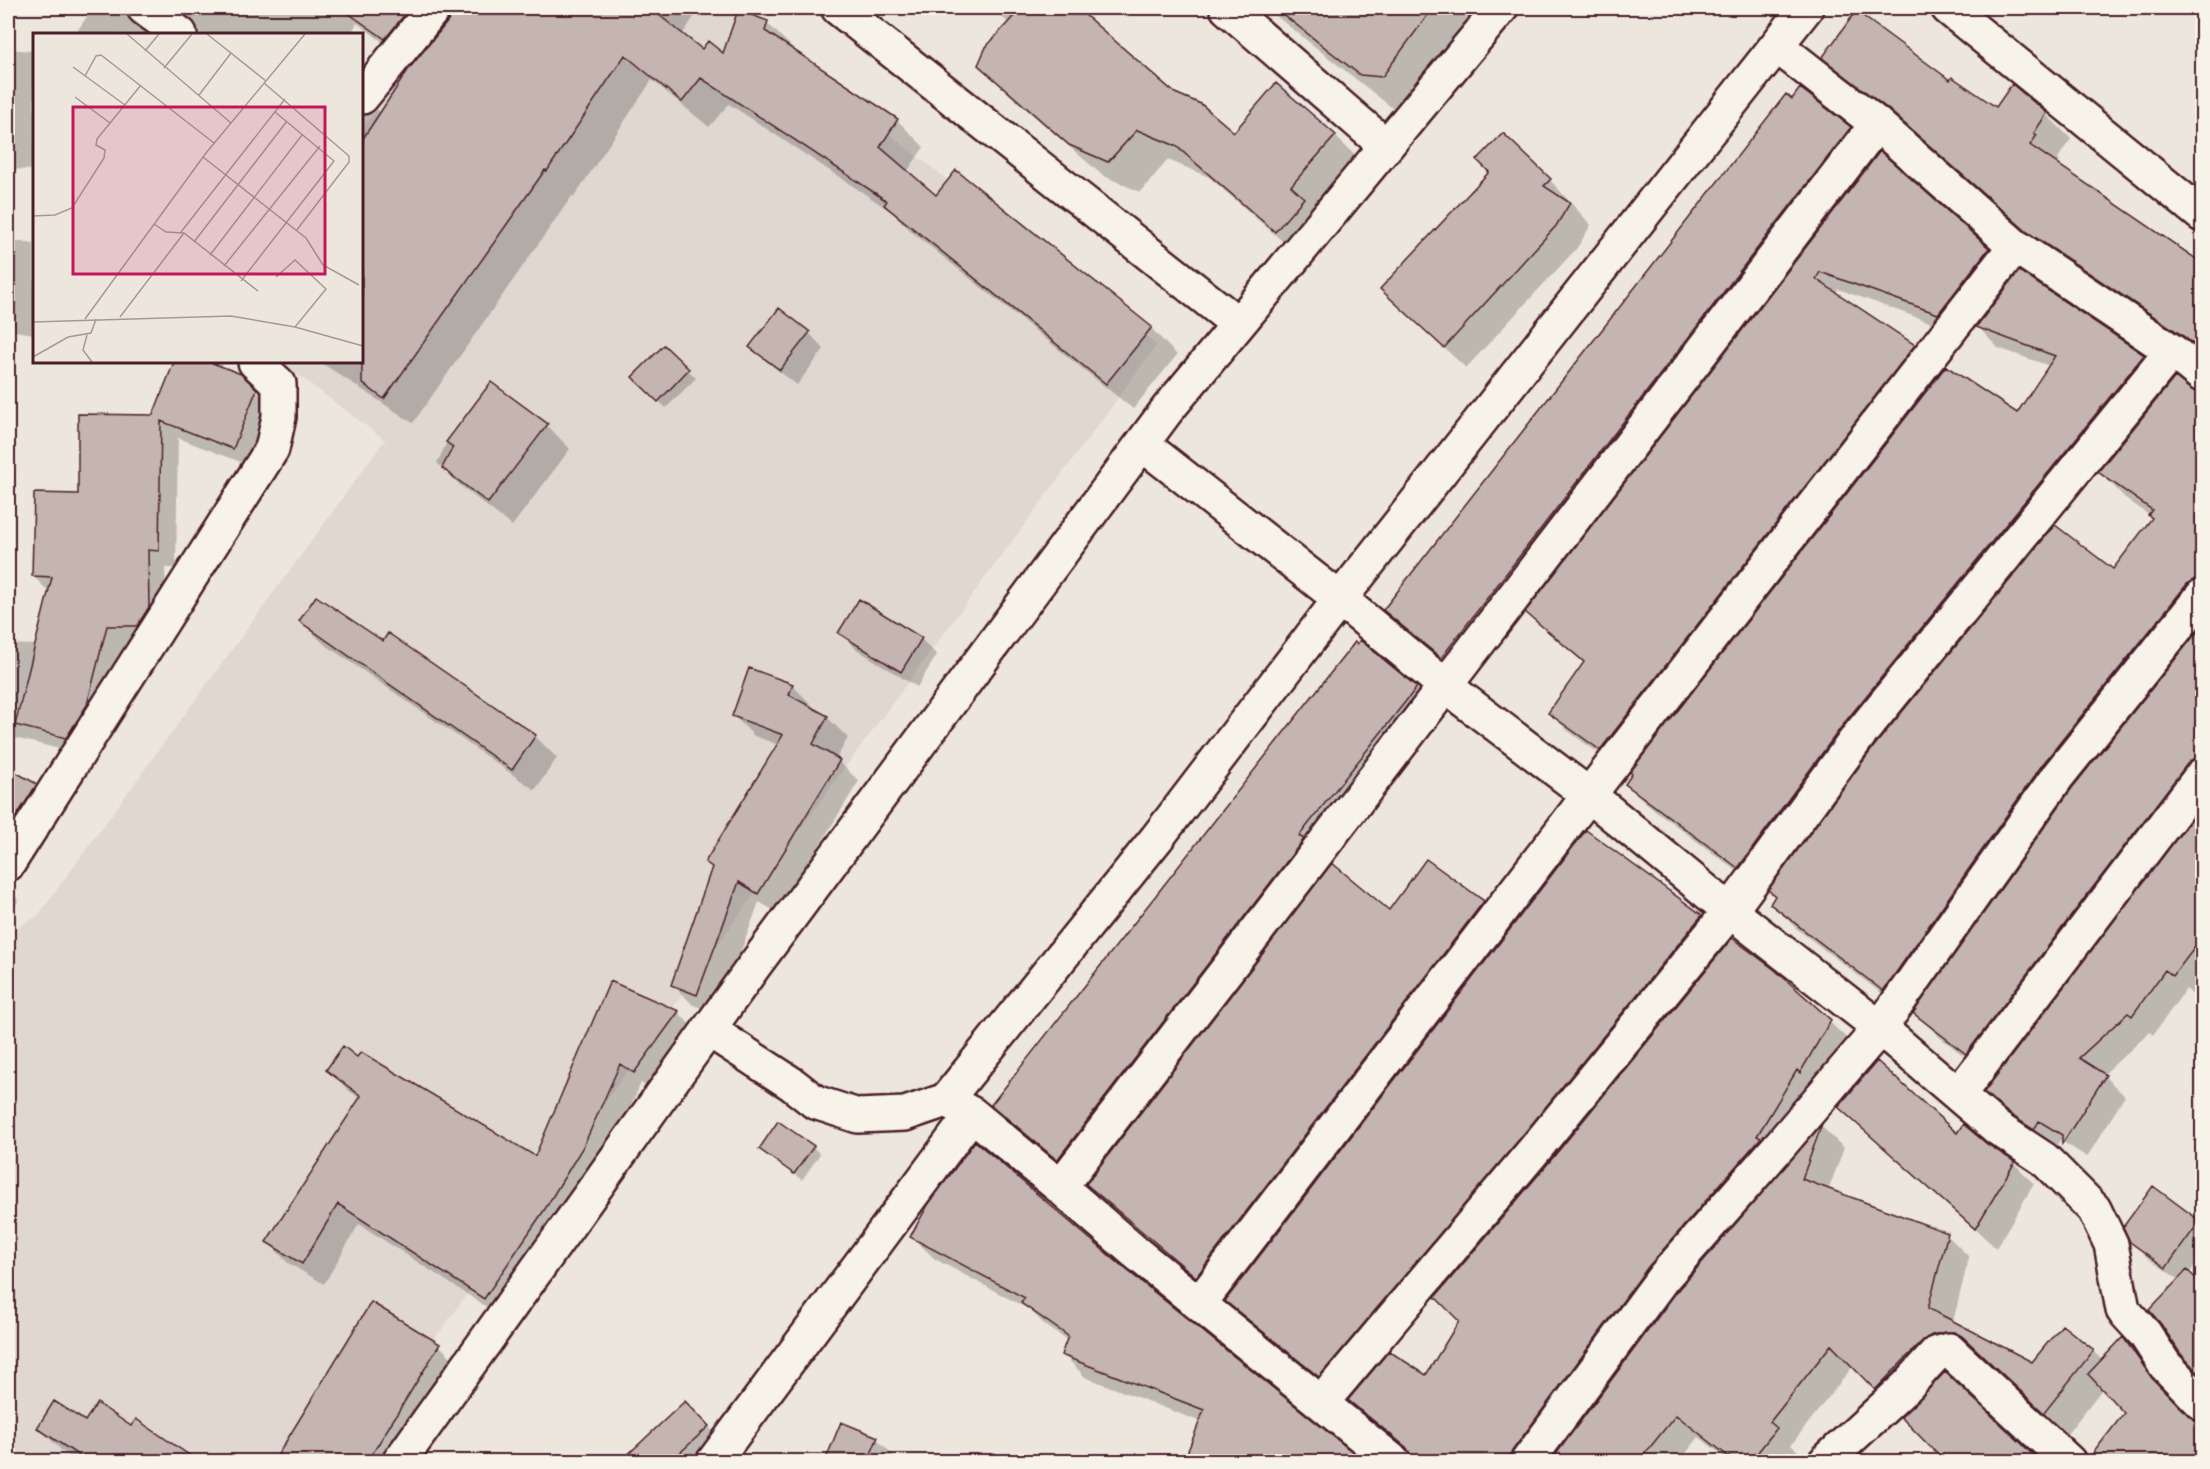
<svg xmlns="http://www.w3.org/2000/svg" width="2210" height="1469" font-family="Dekko,sans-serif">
	<rect width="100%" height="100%" fill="#ece6dd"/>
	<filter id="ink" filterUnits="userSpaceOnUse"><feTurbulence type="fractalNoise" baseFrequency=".0167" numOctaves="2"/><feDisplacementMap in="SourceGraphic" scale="12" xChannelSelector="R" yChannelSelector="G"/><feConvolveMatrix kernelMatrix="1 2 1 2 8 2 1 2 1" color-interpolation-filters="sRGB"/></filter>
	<g filter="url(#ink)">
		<path fill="#e0d7d0" d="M 453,8 L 729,8 L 1157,345 L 838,777 L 505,1242 L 346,1461 L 8,1461 L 8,931 L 37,917 L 385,440 L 281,362 L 362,362 L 362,129 Z"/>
		<path fill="#0003" fill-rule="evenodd" d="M 93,8 L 700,8 L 682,35 L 702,51 L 723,56 L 767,23 L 794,49 L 793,52 L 897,120 L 924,147 L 907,172 L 937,197 L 1151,328 L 1177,355 L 1133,409 L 912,232 L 892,212 L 729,104 L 709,127 L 652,80 L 574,197 L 572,196 L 413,423 L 320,362 L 362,362 L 362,103 L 372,114 L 377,110 L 381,113 L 414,65 L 357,23 L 351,34 L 200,34 L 199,31 L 183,19 L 152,34 L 75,34 Z
			M 991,8 L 1075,8 L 1174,94 L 1234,134 L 1335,136 L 1366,166 L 1306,262 L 1209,177 L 1168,160 L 1140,192 L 1102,175 L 1011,96 L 980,65 L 1009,23 Z
			M 1266,8 L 1507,8 L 1405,118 Z
			M 8,49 L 34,51 L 34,170 L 8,169 L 8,178 Z
			M 1824,57 L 1950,82 L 1997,109 L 2012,87 L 2046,114 L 2071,139 L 2058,158 L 2060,161 L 2057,166 L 2202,264 L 2202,356 L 2053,256 L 1916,134 L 1849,82 Z
			M 1850,128 L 1866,144 L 1458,673 L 1401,626 L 1385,610 Z
			M 1880,154 L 2007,268 L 1957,332 L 1838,289 L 1836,294 L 1914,346 L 1932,364 L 1619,768 L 1568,731 L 1550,713 L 1585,663 L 1527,612 Z
			M 1550,180 L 1591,225 L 1577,248 L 1466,368 L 1403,310 Z
			M 8,239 L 34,244 L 34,334 L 8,330 Z
			M 2019,273 L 2143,356 L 2164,377 L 1866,743 L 1760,888 L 1648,805 L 1627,784 L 2018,416 L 2050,366 L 1998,348 L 1978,327 Z
			M 809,333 L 824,349 L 797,385 L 767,362 L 751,346 Z
			M 664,347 L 696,378 L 666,408 L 634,377 Z
			M 175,362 L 206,362 L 240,375 L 274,408 L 251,466 L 178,438 L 176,568 L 165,568 L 167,626 L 156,643 L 125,644 L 104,724 L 84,755 L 11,737 L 8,733 L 8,644 L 37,645 L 50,593 L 33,576 L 79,496 L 154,416 Z
			M 2200,395 L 2202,395 L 2202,621 L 2066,791 L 1909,1014 L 1797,929 L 1772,904 L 2113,571 L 2153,518 L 2124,497 L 2100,472 Z
			M 547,425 L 570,449 L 512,526 L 461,486 L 437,463 L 447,442 Z
			M 860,601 L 921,639 L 937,655 L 917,687 L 856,649 L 840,633 Z
			M 301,621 L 383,643 L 535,736 L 557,758 L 535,790 L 323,643 Z
			M 2202,628 L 2202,728 L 2179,712 L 2155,687 Z
			M 1358,646 L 1416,688 L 1432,704 L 1074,1175 L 1009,1121 L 993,1105 Z
			M 792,685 L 813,706 L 811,709 L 827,717 L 848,738 L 836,759 L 859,781 L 778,913 L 759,902 L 718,1014 L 693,1005 L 673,985 L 713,868 L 707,862 L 779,745 L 754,736 L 734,716 Z
			M 8,770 L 36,785 L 60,809 L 15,878 L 12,889 L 18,901 L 8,920 Z
			M 2181,771 L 2202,792 L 1989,1075 L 1937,1035 L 1915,1013 Z
			M 2202,808 L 2202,985 L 2194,996 L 2186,989 L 2153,1035 L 2150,1032 L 2103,1075 L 2125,1096 L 2087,1157 L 2060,1140 L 2055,1149 L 2031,1133 L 1986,1092 Z
			M 1586,832 L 1701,916 L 1729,944 L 1775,971 L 1853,1044 L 1543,1462 L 1414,1462 L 1413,1456 L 1372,1423 L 1348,1399 L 1345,1402 L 1253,1327 L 1227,1301 ZM 1436,1295 L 1461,1320 L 1426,1377 L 1387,1352 Z
			M 1426,861 L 1483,902 L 1505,924 L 1219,1298 L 1110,1206 L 1088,1184 L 1389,912 Z
			M 611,983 L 678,1012 L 698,1033 L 655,1093 L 641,1083 L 604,1166 L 505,1319 L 359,1224 L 324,1284 L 288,1263 L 268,1242 L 361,1099 L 348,1090 L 328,1069 L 536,1158 Z
			M 1840,1107 L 1958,1135 L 1986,1145 L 2014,1163 L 2034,1184 L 1996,1248 Z
			M 1822,1127 L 1844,1148 L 1828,1191 L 1947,1235 L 1969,1257 L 1953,1322 L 2032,1364 L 2093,1351 L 2103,1361 L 2123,1340 L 2143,1360 L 2172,1400 L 2196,1422 L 2202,1423 L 2202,1462 L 2093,1462 L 2090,1458 L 2126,1413 L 2103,1388 L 2067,1434 L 1986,1358 L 1978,1354 L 1955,1357 L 1898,1412 L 1853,1366 L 1791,1445 L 1799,1452 L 1791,1462 L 1731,1462 L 1699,1437 L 1679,1462 L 1553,1462 L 1679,1291 Z
			M 813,1147 L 820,1154 L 802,1180 L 761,1149 Z
			M 2153,1188 L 2202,1225 L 2202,1255 L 2189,1274 L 2202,1286 L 2202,1374 L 2181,1352 L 2179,1280 L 2148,1258 L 2131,1241 Z
			M 912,1237 L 1122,1268 L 1361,1462 L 1196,1462 L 1189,1454 L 1201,1422 L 1085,1377 L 1063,1354 L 1068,1341 L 1045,1325 L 1030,1310 L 935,1259 Z
			M 372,1304 L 439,1345 L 462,1368 L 405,1462 L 276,1462 Z
			M 1945,1374 L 2037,1462 L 1946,1462 L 1903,1417 Z
			M 701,1418 L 723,1443 L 704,1462 L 641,1462 L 632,1453 Z
			M 136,1421 L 195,1462 L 77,1462 L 62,1451 L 39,1428 L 85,1423 L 132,1428 Z
			M 842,1424 L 877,1439 L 893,1455 L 890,1462 L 827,1462 Z
			M 1864,1453 L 1881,1462 L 1856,1462 Z"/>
		<path fill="#c4b5b0" stroke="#4a1f2b" stroke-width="1.5" d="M 341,8 L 410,8 L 385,39 Z
			M 452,8 L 650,8 L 702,49 L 708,41 L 723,53 L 738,10 L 768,21 L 765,31 L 898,119 L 880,147 L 936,195 L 956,170 L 1152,327 L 1106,384 L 884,205 L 887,201 L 701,78 L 682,102 L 625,55 L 547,171 L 545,170 L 384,399 L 362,383 L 362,140 L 408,70 L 449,20 Z
			M 1021,8 L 1077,8 L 1175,93 L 1201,104 L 1234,132 L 1276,83 L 1336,135 L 1291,186 L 1304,198 L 1275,232 L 1176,146 L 1137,130 L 1108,162 L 1069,145 L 978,65 L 986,47 Z
			M 1275,8 L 1433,8 L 1382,77 L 1360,75 Z
			M 1856,11 L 1950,80 L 1952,77 L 1996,107 L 2012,84 L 2047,113 L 2034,133 L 2037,135 L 2030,145 L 2202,263 L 2202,351 L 2182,335 L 2026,231 L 1889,110 L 1822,58 Z
			M 1800,88 L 1851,127 L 1441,658 L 1383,610 L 1786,94 L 1792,99 Z
			M 1503,133 L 1551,179 L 1544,186 L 1570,203 L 1556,226 L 1444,348 L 1380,289 L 1489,172 L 1477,160 Z
			M 1880,151 L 1989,248 L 1938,314 L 1820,272 L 1816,279 L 1915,345 L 1600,750 L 1548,713 L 1584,662 L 1525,612 Z
			M 2019,271 L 2144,355 L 1845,722 L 1738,868 L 1625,784 L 1632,774 L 1630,772 L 1946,366 L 2017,413 L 2055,356 L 1976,327 Z
			M 779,308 L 810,332 L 780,370 L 749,347 Z
			M 664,345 L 689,369 L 658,402 L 632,377 Z
			M 174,362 L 210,362 L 241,374 L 257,389 L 233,449 L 161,421 L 159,551 L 148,550 L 149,607 L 137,626 L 107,626 L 87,705 L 66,738 L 15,725 L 52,577 L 32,576 L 34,493 L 78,494 L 78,414 L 153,415 Z
			M 2175,377 L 2191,390 L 2202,393 L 2202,571 L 2197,578 L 2187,584 L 2042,765 L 1883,991 L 1770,904 L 1775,896 L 1768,890 L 1875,745 L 2055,525 L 2113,569 L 2152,518 L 2148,515 L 2152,510 L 2098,472 Z
			M 491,382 L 548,424 L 488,503 L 442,468 L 453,447 L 446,442 Z
			M 316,596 L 383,641 L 388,633 L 536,735 L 512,770 L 299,621 Z
			M 859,599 L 922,638 L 901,672 L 838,633 Z
			M 2197,632 L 2202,637 L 2202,757 L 2194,758 L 2187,764 L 1966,1054 L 1913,1013 L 2072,788 Z
			M 1360,640 L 1417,687 L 1299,836 L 1304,839 L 1057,1160 L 991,1105 L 1355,642 L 1357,644 Z
			M 749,668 L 793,684 L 789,695 L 828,716 L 813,744 L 840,760 L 758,894 L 739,882 L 697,995 L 671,985 L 712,867 L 705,862 L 783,735 L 732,716 Z
			M 8,768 L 37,784 L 8,830 Z
			M 2202,805 L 2202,938 L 2173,976 L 2165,970 L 2132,1016 L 2128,1013 L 2079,1058 L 2106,1075 L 2062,1144 L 2062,1135 L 2039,1121 L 2034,1130 L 2008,1113 L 1984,1092 Z
			M 1586,830 L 1702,915 L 1522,1136 L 1319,1377 L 1225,1301 Z
			M 1426,859 L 1484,901 L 1196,1277 L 1086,1184 L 1332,863 L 1389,910 Z
			M 1732,938 L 1775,970 L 1831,1020 L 1800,1073 L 1797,1070 L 1757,1136 L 1761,1138 L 1758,1141 L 1648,1267 L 1512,1451 L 1509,1461 L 1412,1461 L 1411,1455 L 1406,1447 L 1348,1400 L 1389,1351 L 1426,1375 L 1459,1321 L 1435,1297 L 1551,1160 Z
			M 610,981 L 679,1011 L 634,1073 L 620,1064 L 584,1145 L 545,1209 L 484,1299 L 338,1204 L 302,1264 L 266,1242 L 361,1096 L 326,1070 L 343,1046 L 357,1057 L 361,1052 L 535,1156 Z
			M 1877,1061 L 1957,1133 L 1963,1124 L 1987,1144 L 2015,1162 L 1975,1229 L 1838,1107 Z
			M 778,1121 L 814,1146 L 794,1174 L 759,1149 Z
			M 1822,1124 L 1802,1179 L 1948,1233 L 1928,1308 L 2032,1362 L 2062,1325 L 2094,1350 L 2044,1413 L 1962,1336 L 1954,1332 L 1945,1332 L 1932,1335 L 1923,1340 L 1875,1390 L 1831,1345 L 1770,1422 L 1777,1428 L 1751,1461 L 1734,1461 L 1676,1415 L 1639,1461 L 1551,1461 L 1678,1290 Z
			M 975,1141 L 1123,1267 L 1364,1461 L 1184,1461 L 1204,1410 L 1061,1355 L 1068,1336 L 1021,1303 L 1025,1298 L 910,1237 L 928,1205 Z
			M 2153,1186 L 2200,1221 L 2166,1268 L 2130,1242 L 2123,1227 Z
			M 2187,1270 L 2202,1284 L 2202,1377 L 2180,1353 L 2161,1324 L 2149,1310 Z
			M 371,1302 L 440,1344 L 368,1461 L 274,1461 Z
			M 2123,1337 L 2152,1378 L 2189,1416 L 2196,1421 L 2202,1421 L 2202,1461 L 2087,1461 L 2124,1413 L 2088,1374 Z
			M 1945,1372 L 2021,1443 L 2039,1461 L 1944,1461 L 1901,1417 Z
			M 54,1401 L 85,1421 L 97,1403 L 131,1426 L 136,1419 L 198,1461 L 87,1461 L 37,1428 Z
			M 685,1401 L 709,1426 L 671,1461 L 621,1461 Z
			M 841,1422 L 878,1437 L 868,1461 L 825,1461 Z"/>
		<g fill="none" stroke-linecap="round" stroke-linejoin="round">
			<g stroke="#4a1f2b" stroke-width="38">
				<path id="street" d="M 144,8 L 180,34
					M 838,8 L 1238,324
					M 1227,8 L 1386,146
					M 1948,8 L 2202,215
					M 1777,46 L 1877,124 L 2015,246 L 2172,351 L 2202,375
					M 362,97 L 434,8
					M 1142,444 L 1340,599 L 1444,685 L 1589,795 L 1730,911 L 1880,1028 L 1997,1128 L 2044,1159 L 2094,1209 L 2111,1244 L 2123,1310 L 2145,1334 L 2165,1365 L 2202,1403
					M 8,864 L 272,449 L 279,417 L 279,384 L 255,362
					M 709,1030 L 792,1084 L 815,1102 L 858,1116 L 905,1114 L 946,1100 L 972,1114 L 1060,1187 L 1135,1252 L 1394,1462
					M 1959,1094 L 2202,775
					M 946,1100 L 1157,838 L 1340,599 L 1806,8
					M 1060,1187 L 1877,124
					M 1199,1304 L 1589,795 L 2015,246
					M 1322,1402 L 1536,1148 L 1730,911 L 1860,734 L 2172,351
					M 399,1462 L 754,966 L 1167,410 L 1501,8
					M 713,1462 L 972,1114
					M 1527,1462 L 1663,1278 L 1781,1144 L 1880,1028 L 2057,777 L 2202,596
					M 1825,1462 L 1907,1386 L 1937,1353 L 1949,1350 L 2069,1462"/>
			</g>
			<use href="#street" stroke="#f7f3e8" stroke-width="33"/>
		</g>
	</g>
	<g transform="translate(33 33)">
		<rect width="330" height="330" fill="#ece6dd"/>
		<path fill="none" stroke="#ab9696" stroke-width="1.5" d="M 94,1 L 198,90M 174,1 L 233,48M 112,18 L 126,1M 40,34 L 92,72M 131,35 L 159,1M 52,43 L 63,23 L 68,22 L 181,110M 231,50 L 316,123 L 316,129 L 263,198M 166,62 L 198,20M 42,64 L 77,90M 170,124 L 273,205 L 290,232 L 326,252M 0,183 L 22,182 L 39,175 L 71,125 L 72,117 L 63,112 L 64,106 L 108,52M 121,191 L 133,199 L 151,200 L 225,258M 148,199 L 252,66M 161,209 L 254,88M 177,222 L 269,102M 191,233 L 287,113M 243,244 L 262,227 L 293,256 L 262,294M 208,248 L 301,128 L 242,79M 87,284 L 151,200M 52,286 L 173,120 L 272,1M 0,289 L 198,283 L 262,294 L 330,313M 54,302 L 50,317 L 59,329M 0,324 L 35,304 L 58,300 L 63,286"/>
		<path fill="#c2185b" fill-opacity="0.15" stroke="#c2185b" stroke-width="3" d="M 40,74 L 292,74 L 292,241 L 40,241 Z"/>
		<rect width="330" height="330" fill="none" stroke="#4a1f2b" stroke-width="3"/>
	</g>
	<rect width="2210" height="1469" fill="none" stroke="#f7f3e8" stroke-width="30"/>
	<rect x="15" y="15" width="2180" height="1439" fill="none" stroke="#4a1f2b" stroke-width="2" filter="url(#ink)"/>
</svg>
